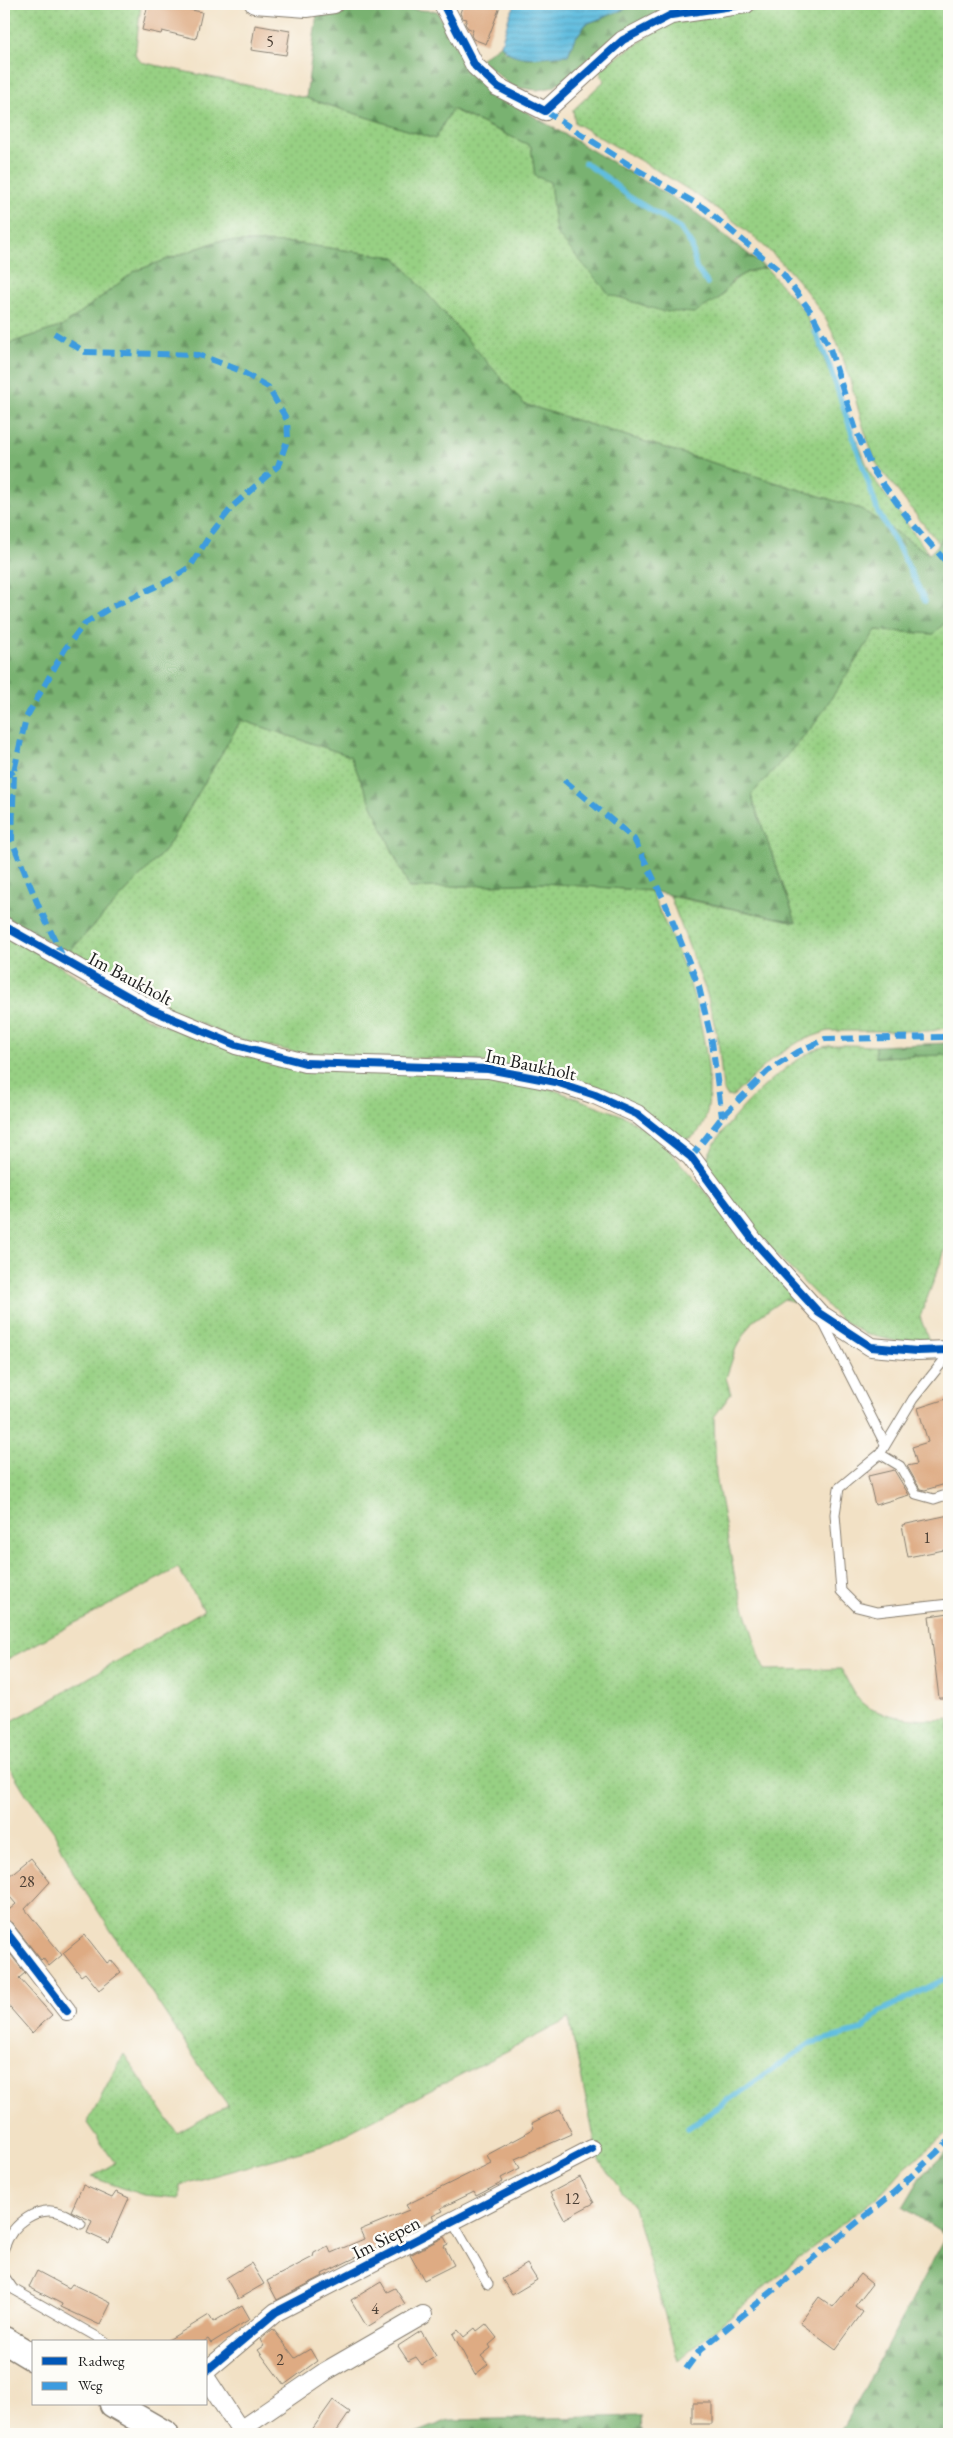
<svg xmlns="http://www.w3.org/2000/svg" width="953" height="2438" font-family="'EB Garamond',serif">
	<defs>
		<pattern id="grass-dots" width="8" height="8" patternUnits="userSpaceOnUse" patternTransform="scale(1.25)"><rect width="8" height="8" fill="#97d083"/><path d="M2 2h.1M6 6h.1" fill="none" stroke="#82b271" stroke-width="1.8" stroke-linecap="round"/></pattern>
		<pattern id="forest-firs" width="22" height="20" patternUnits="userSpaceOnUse" patternTransform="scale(1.25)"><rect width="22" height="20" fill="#79b271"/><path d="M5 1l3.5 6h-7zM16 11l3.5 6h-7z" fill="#62905c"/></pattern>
		<pattern id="water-rules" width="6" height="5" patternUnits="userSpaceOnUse" patternTransform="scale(1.25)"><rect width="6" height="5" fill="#61bddf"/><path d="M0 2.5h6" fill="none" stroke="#54a2bf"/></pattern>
	</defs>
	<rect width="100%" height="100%" fill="#fdfcf7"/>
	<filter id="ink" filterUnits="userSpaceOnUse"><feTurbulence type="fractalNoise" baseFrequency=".02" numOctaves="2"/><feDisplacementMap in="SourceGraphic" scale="10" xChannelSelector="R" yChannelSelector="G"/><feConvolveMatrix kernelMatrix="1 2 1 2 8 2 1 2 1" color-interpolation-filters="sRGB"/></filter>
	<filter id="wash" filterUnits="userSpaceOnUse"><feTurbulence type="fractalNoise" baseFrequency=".0096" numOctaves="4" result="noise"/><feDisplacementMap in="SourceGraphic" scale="20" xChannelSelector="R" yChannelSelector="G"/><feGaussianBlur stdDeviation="1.12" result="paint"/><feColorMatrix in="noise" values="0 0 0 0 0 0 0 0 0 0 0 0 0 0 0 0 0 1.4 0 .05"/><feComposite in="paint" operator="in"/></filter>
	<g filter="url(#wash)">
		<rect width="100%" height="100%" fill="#f2e1c5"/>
		<path fill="url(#grass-dots)" stroke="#5a7650" d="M 4,4 L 141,4 L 135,55 L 141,62 L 306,98 L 435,139 L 451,109 L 531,146 L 535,176 L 550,181 L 556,233 L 720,298 C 734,278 741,272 766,268 L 805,312 L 871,475 L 929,554 L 861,509 L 524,404 L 395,257 L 293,243 L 218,241 L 135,271 L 63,326 L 4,345 Z
			M 794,4 L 949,4 L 949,522 L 939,544 C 924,525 908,505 893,485 C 887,477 879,469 875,460 C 856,414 850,361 825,318 C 768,225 665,176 575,123 L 573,110 L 604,81 L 599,69 L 673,20 Z
			M 949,618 L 949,1027 L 931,1031 L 828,1031 L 800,1041 L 772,1059 L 732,1097 L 727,1096 L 723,1089 L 718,1039 L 707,994 L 670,896 L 796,922 L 751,795 L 813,726 L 876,630 L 934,634 Z
			M 241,720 L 350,756 L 409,888 L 543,883 L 651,891 C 664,923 684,961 693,994 C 701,1022 730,1135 682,1140 L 593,1086 L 544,1070 L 456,1059 L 311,1056 L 231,1037 L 159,1005 L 68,953 L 166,849 Z
			M 4,933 L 150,1020 L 249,1057 L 468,1075 L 538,1084 L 624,1116 L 643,1128 L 669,1150 L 802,1304 L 784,1299 L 754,1320 L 736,1348 L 726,1378 L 731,1394 L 714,1417 L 716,1476 L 735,1578 L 764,1670 L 841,1669 C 847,1679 853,1695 862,1703 C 879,1718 927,1722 949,1719 L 949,2132 L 905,2167 L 883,2192 L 788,2267 L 678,2361 L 634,2207 L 599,2161 L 569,2019 L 322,2146 L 180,2185 L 180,2198 L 143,2195 L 91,2177 L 115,2163 L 87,2123 L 124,2054 L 177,2133 L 228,2105 L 205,2074 L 75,1876 L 54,1832 L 26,1794 L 4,1758 L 4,1725 L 44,1704 L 204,1610 L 178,1568 L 4,1661 Z
			M 876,1046 L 876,1057 L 949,1055 L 949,1240 L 920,1317 L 929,1341 L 900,1342 L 865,1334 L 839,1318 L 759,1237 L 705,1166 C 711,1131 788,1057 823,1047 C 839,1043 860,1046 876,1046 Z"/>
		<path fill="url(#forest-firs)" stroke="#4a6746" d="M 638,4 L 717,4 L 625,29 L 554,87 L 537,90 L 512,87 L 480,59 L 501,44 L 505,52 L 568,55 L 574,40 L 586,24 Z
			M 352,6 L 437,11 L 465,63 L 496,94 L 690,208 L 766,268 L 749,271 L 733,280 L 720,298 L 694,313 L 661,311 L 609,294 L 556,233 L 550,182 L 535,176 L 531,146 L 452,109 L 435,139 L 306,98 L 317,13 Z
			M 218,241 L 293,243 L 395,257 L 524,404 L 861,509 L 929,554 L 939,544 L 949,522 L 949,618 L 934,634 L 876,630 L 813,726 L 751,795 L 796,922 L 651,891 L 543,883 L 409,888 L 350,756 L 241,720 L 166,849 L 68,953 L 4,916 L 4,345 L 63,326 L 135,271 Z
			M 949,1043 L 949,1055 L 875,1057 L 876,1046 Z
			M 949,2149 L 949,2434 L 840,2434 L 946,2236 L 903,2207 L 921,2177 Z
			M 641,2416 L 642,2434 L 413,2434 L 449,2420 Z"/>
		<path fill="url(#water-rules)" stroke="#3e6c7e" d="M 516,4 L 638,4 L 586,24 L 574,40 L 568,55 C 547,55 512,65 501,44 L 510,14 Z"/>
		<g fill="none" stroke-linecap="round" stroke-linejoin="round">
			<path stroke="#61bddf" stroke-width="5.5" d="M 585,163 L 607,178 L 628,196 L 680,228 L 692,246 L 696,268 L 707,283
				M 815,331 L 829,364 L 878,512 L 902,554 L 925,601
				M 688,2128 L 811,2043 L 862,2030 L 879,2012 L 949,1977"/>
		</g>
		<g id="blocks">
			<path fill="#deab83" d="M 148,4 L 161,4 L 202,12 L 196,39 L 162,31 L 161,34 L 142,30 Z
				M 463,4 L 501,4 L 486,44 L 473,39 L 471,35 L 473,30 L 468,28 L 465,24 L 467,19 L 462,18 L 460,13 Z
				M 255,25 L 290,31 L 286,55 L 251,50 Z
				M 949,1398 L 949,1483 L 925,1490 L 920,1489 L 907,1466 L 917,1464 L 912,1447 L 928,1442 L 918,1408 Z
				M 894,1470 L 909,1495 L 875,1505 L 868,1476 Z
				M 949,1515 L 949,1549 L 908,1557 L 902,1525 Z
				M 949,1613 L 949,1698 L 939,1698 L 929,1616 Z
				M 31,1858 L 50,1882 L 25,1909 L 62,1955 L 49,1966 L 43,1958 L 41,1960 L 12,1923 L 4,1919 L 4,1914 L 16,1904 L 4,1890 L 4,1880 Z
				M 85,1935 L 107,1963 L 111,1960 L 121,1972 L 99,1990 L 85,1973 L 81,1976 L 63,1953 Z
				M 8,1951 L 25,1973 L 19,1978 L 52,2015 L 32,2033 L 4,2001 L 4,1954 Z
				M 560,2109 L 572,2134 L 515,2159 L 520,2168 L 501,2178 L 503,2182 L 476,2196 L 474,2192 L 441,2208 L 443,2211 L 432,2216 L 434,2219 L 322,2274 L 323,2276 L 277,2300 L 267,2281 L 313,2257 L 314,2253 L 328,2246 L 331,2253 L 364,2239 L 360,2230 L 409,2210 L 406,2205 L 491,2163 L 487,2155 L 526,2134 L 525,2133 L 534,2128 L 532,2123 Z
				M 580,2177 L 594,2203 L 564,2219 L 550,2193 Z
				M 83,2185 L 112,2198 L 116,2192 L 129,2198 L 109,2243 L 87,2233 L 92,2221 L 71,2211 Z
				M 444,2237 L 448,2244 L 444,2246 L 454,2265 L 424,2280 L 410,2255 Z
				M 251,2263 L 264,2284 L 238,2299 L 226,2278 Z
				M 527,2264 L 537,2280 L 512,2295 L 502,2279 Z
				M 37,2271 L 69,2288 L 72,2284 L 111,2303 L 100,2325 L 61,2307 L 62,2304 L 29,2287 Z
				M 860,2274 L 872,2284 L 855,2306 L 863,2312 L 836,2349 L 800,2323 L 819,2297 L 833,2307 Z
				M 381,2282 L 387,2292 L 395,2288 L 405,2304 L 367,2327 L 351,2300 Z
				M 242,2305 L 250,2319 L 211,2343 L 208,2339 L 203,2342 L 165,2342 L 209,2315 L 213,2322 Z
				M 486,2324 L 497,2338 L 489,2345 L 491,2348 L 481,2356 L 488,2364 L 475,2375 L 453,2334 L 458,2330 L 464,2337 L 475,2328 L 477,2331 Z
				M 273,2329 L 295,2358 L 310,2349 L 317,2361 L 284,2385 L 258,2350 L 264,2346 L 260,2340 Z
				M 421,2331 L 436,2356 L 422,2365 L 416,2357 L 408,2361 L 398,2346 Z
				M 333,2400 L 350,2412 L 335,2434 L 309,2434 Z
				M 692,2403 L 712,2403 L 712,2424 L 692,2424 Z"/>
		</g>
	</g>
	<g filter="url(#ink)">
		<use href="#blocks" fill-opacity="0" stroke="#877e70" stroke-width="1"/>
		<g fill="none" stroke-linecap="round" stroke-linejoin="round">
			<g stroke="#877e70" stroke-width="11">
				<path id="service" d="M 821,1318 L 885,1444
					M 949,1354 L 913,1399 L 880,1454 L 900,1466 L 916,1494 L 934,1499 L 949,1494
					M 880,1454 L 839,1488 L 835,1514 L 841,1591 L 857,1607 L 877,1612 L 949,1604
					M 452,2221 L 488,2284
					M 4,2248 C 12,2224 38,2203 64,2214 C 70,2217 76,2221 81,2224
					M 4,2276 L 13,2289 L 106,2342"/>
			</g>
			<g stroke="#877e70" stroke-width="20">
				<path id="minor" d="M 254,4 L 307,8 L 334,4
					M 443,4 L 475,66 L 498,87 L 545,111 L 623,40 L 671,15 L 746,4
					M 4,926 L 152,1010 L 236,1045 L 305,1063 L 488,1069 L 556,1082 L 595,1095 L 637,1114 L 691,1157 L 753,1240 L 819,1313 L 871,1347 L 917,1351 L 949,1350
					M 4,1929 L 67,2011
					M 206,2371 L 276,2312 L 592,2149
					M 206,2378 L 240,2430 L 326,2371 L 423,2315"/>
			</g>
			<g stroke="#877e70" stroke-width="29">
				<path id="primary" d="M 4,2340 L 34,2358
					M 113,2404 L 165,2434"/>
			</g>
			<use href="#service" stroke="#fff" stroke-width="9"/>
			<use href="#minor" stroke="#fff" stroke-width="18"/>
			<use href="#primary" stroke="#fff" stroke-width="26"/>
			<path stroke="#3c9bdf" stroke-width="6" stroke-dasharray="12 6" stroke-linecap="butt" d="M 545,111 L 634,168 L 704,208 L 783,274 L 811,312 L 829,346 L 856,430 L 872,469 L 911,522 L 949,565
				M 54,333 L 85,352 L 199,355 L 239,370 L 268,387 L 287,420 L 288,438 L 278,466 L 233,506 L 210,535 L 190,567 L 170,580 L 113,606 L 84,624 L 65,649 L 26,718 L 14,771 L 12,841 L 39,907 L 64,959
				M 4,777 L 14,771
				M 564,780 L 634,839 L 664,900 L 699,987 L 712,1042 L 722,1117
				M 691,1157 L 722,1117 L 768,1071 L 798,1052 L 825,1039 L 949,1037
				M 686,2369 L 700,2350 L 891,2195 L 949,2141"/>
			<g stroke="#fdfcf7" stroke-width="11">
				<path id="cycleway" d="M 443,4 L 475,66 L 498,87 L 545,111 L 623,40 L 671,15 L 746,4
					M 4,926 L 152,1010 L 236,1045 L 305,1063 L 488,1069 L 556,1082 L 595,1095 L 637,1114 L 691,1157 L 753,1240 L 819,1313 L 871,1347 L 917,1351 L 949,1350
					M 4,1929 L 67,2011
					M 206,2371 L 276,2312 L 592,2149"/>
			</g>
			<use href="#cycleway" stroke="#0057b8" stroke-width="8"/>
		</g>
	</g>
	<g text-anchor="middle" stroke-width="5" stroke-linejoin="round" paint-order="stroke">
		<g font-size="16" fill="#4c4036">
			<text x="270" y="47">5</text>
			<text x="927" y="1543">1</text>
			<text x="27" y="1887">28</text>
			<text x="572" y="2204">12</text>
			<text x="375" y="2314">4</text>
			<text x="280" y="2365">2</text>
		</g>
		<g font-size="19" fill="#1c1c1c" stroke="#fdfcf7">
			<text transform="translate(131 978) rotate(28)" y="7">Im Baukholt</text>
			<text transform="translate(531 1064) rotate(12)" y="7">Im Baukholt</text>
			<text transform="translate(386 2237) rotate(-27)" y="7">Im Siepen</text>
		</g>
	</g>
	<rect width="953" height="2438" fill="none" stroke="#fdfcf7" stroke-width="20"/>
	<rect x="32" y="2340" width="175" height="65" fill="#fdfcf7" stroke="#a3a29f"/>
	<rect x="42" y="2357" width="25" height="8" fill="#0057b8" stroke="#a3a29f"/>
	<text x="78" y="2366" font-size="15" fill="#1c1c1c">Radweg</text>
	<rect x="42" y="2382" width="25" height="8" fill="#3c9bdf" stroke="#a3a29f"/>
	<text x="78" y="2390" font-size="15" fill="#1c1c1c">Weg</text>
</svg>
